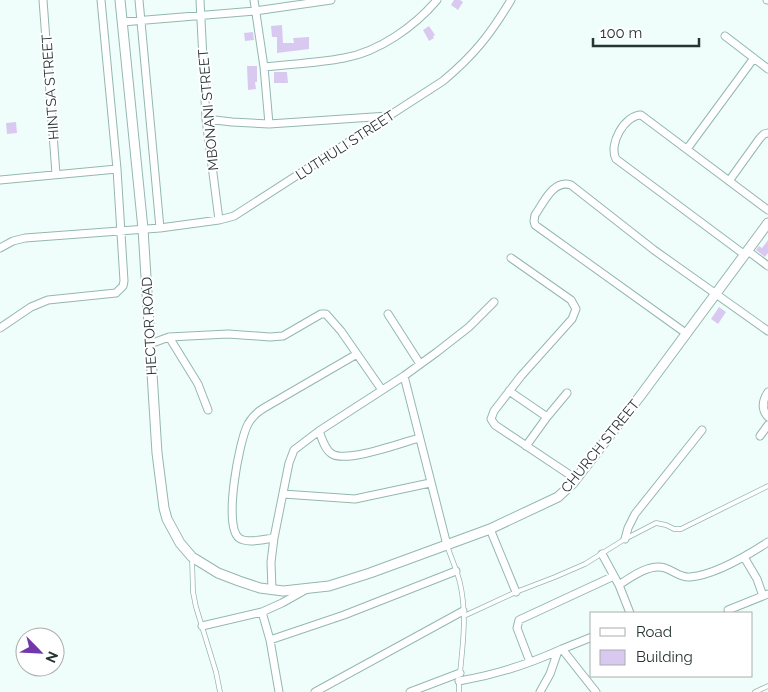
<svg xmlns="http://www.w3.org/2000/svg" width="768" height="692" font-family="Raleway,sans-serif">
	<rect width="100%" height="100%" fill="#f0fefb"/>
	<path fill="#d9c9f1" d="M 454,0 L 460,0 L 463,2 L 458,10 L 451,5 Z
		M 282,25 L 283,43 L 294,43 L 293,38 L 309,37 L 309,49 L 277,53 L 277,37 L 272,37 L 271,26 Z
		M 429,26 L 435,35 L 433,36 L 434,38 L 429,41 L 423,30 Z
		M 253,32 L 254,40 L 245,41 L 244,33 Z
		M 247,66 L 257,66 L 257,82 L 255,82 L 256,89 L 248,90 Z
		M 274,72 L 287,72 L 288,83 L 274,83 Z
		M 16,122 L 17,133 L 7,134 L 6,123 Z
		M 768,240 L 768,253 L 765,257 L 756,250 L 759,246 L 762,248 Z
		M 719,307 L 726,312 L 718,324 L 711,319 Z"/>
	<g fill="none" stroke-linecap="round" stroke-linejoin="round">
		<g stroke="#94b7b0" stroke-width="5.5">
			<path id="service" d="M 447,545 C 451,558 457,570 460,583 C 467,613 463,643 460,673
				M 192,558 L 193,592 L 196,607 L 216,672 L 220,692
				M 464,616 L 516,592 L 555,577 L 585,564 L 625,539 L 656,523 L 666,525 L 674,529 L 681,529 L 768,486
				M 459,680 L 459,692
				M 755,692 L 768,686"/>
		</g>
		<g stroke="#94b7b0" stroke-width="9">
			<path id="minor" d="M 43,0 L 56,174
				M 139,0 L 160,228
				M 200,0 L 206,119 L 219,220
				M 254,0 L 264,67 L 269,124
				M 767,0 L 768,0
				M 122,22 L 255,11 L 331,0
				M 725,36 L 768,69
				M 264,67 C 291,64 318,63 344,58 C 379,52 415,26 437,0
				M 206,119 L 232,122 L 269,124 L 388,116
				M 687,149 L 754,58
				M 0,180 L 117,169
				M 729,181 L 760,138 L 764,134 L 768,133
				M 0,248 L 13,241 L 25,238 L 160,228 L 219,220 L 234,216 L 443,81 C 474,55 490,35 511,0
				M 748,251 L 768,266
				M 745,255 L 616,159 C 608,144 625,115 641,115 L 768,210
				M 511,258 L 571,300 L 576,309 L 572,319 L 521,376 L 494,411 L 491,419 L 495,425 L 576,479
				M 388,314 L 420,364
				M 0,328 L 31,307 L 48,300 L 116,293 L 123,286 L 124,281 L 117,169 L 101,0
				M 687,334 L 535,225 L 534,221 L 535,215 C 543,204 553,179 571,185 L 654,250 L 768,331
				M 169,337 L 198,384 L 208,410
				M 150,344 L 169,337 L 228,334 L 270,337 L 283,336 L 321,314 L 326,314 L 341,331 L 382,390
				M 404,376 L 447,545
				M 509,391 L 547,417 L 526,446
				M 768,392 C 762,401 761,409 768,417
				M 547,417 L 567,393
				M 319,431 C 322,439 325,450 332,454 C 347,463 401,443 419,438
				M 760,436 L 768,425
				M 283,494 L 355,499 L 430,483
				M 490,529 L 516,592
				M 274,538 C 265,539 247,544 239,538 C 223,526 239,441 248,424 C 252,417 257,412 264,408 L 357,354
				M 625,539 L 628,528 L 635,514 L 702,430
				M 602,554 L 619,585 L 630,613
				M 744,557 L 757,579 L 763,596
				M 619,585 C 631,577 650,563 665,568 C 674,571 681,578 690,577 C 714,575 748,555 768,542
				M 272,590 L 271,562 L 274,538 L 289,463 L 294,450 L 319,431 L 404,376 L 437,352 L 469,327 L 494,302
				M 728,610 L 768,594
				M 262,612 L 270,640 L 279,692
				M 202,626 L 262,612 L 282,603 L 307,589
				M 270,640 L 344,615 L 456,571
				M 562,649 L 592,637
				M 530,662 L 517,628 L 519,620 L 614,576
				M 459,681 C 495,675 529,664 562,649 L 596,692
				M 315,692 L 463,611
				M 410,692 L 460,673
				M 540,692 L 550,674 L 558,651"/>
		</g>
		<g stroke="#94b7b0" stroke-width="11">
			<path id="tertiary" d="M 120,0 L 143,229 L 157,453 L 164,508 L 167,519 L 180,543 L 192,557 L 218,573 L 239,581 L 260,588 L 283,591 L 329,586 L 370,573 L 490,529 L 558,497 L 573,483 L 641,395 L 768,223"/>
		</g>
		<use href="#service" stroke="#fff" stroke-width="4"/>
		<use href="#minor" stroke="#fff" stroke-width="7"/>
		<use href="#tertiary" stroke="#fff" stroke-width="9"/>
	</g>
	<g text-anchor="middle" stroke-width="4" stroke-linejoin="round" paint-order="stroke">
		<g font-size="14" fill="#273532" stroke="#fff">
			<text transform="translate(50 87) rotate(-94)" y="5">HINTSA STREET</text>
			<text transform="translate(208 110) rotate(-95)" y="5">MBONANI STREET</text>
			<text transform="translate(345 145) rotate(-33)" y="5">LUTHULI STREET</text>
			<text transform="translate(149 326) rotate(-93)" y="5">HECTOR ROAD</text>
			<text transform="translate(600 446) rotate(-51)" y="5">CHURCH STREET</text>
		</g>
	</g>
	<rect x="590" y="612" width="162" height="65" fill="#ffffff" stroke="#a9aead"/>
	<rect x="600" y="628" width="25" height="8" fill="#ffffff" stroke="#a9aead"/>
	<text x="636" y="637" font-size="15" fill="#273532">Road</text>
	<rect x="600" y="650" width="25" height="15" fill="#d9c9f1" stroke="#a9aead"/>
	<text x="636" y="662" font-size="15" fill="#273532">Building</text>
	<g transform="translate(40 652) rotate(114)"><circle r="24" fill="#ffffff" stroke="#a9aead"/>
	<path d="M0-4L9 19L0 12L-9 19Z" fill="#7337ac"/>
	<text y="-8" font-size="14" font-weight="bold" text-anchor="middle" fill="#273532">N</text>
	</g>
	<path d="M593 38v8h106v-8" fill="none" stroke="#273532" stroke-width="2.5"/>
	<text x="600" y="38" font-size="15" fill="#273532" stroke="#ffffff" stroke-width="4" paint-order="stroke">100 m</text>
</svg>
